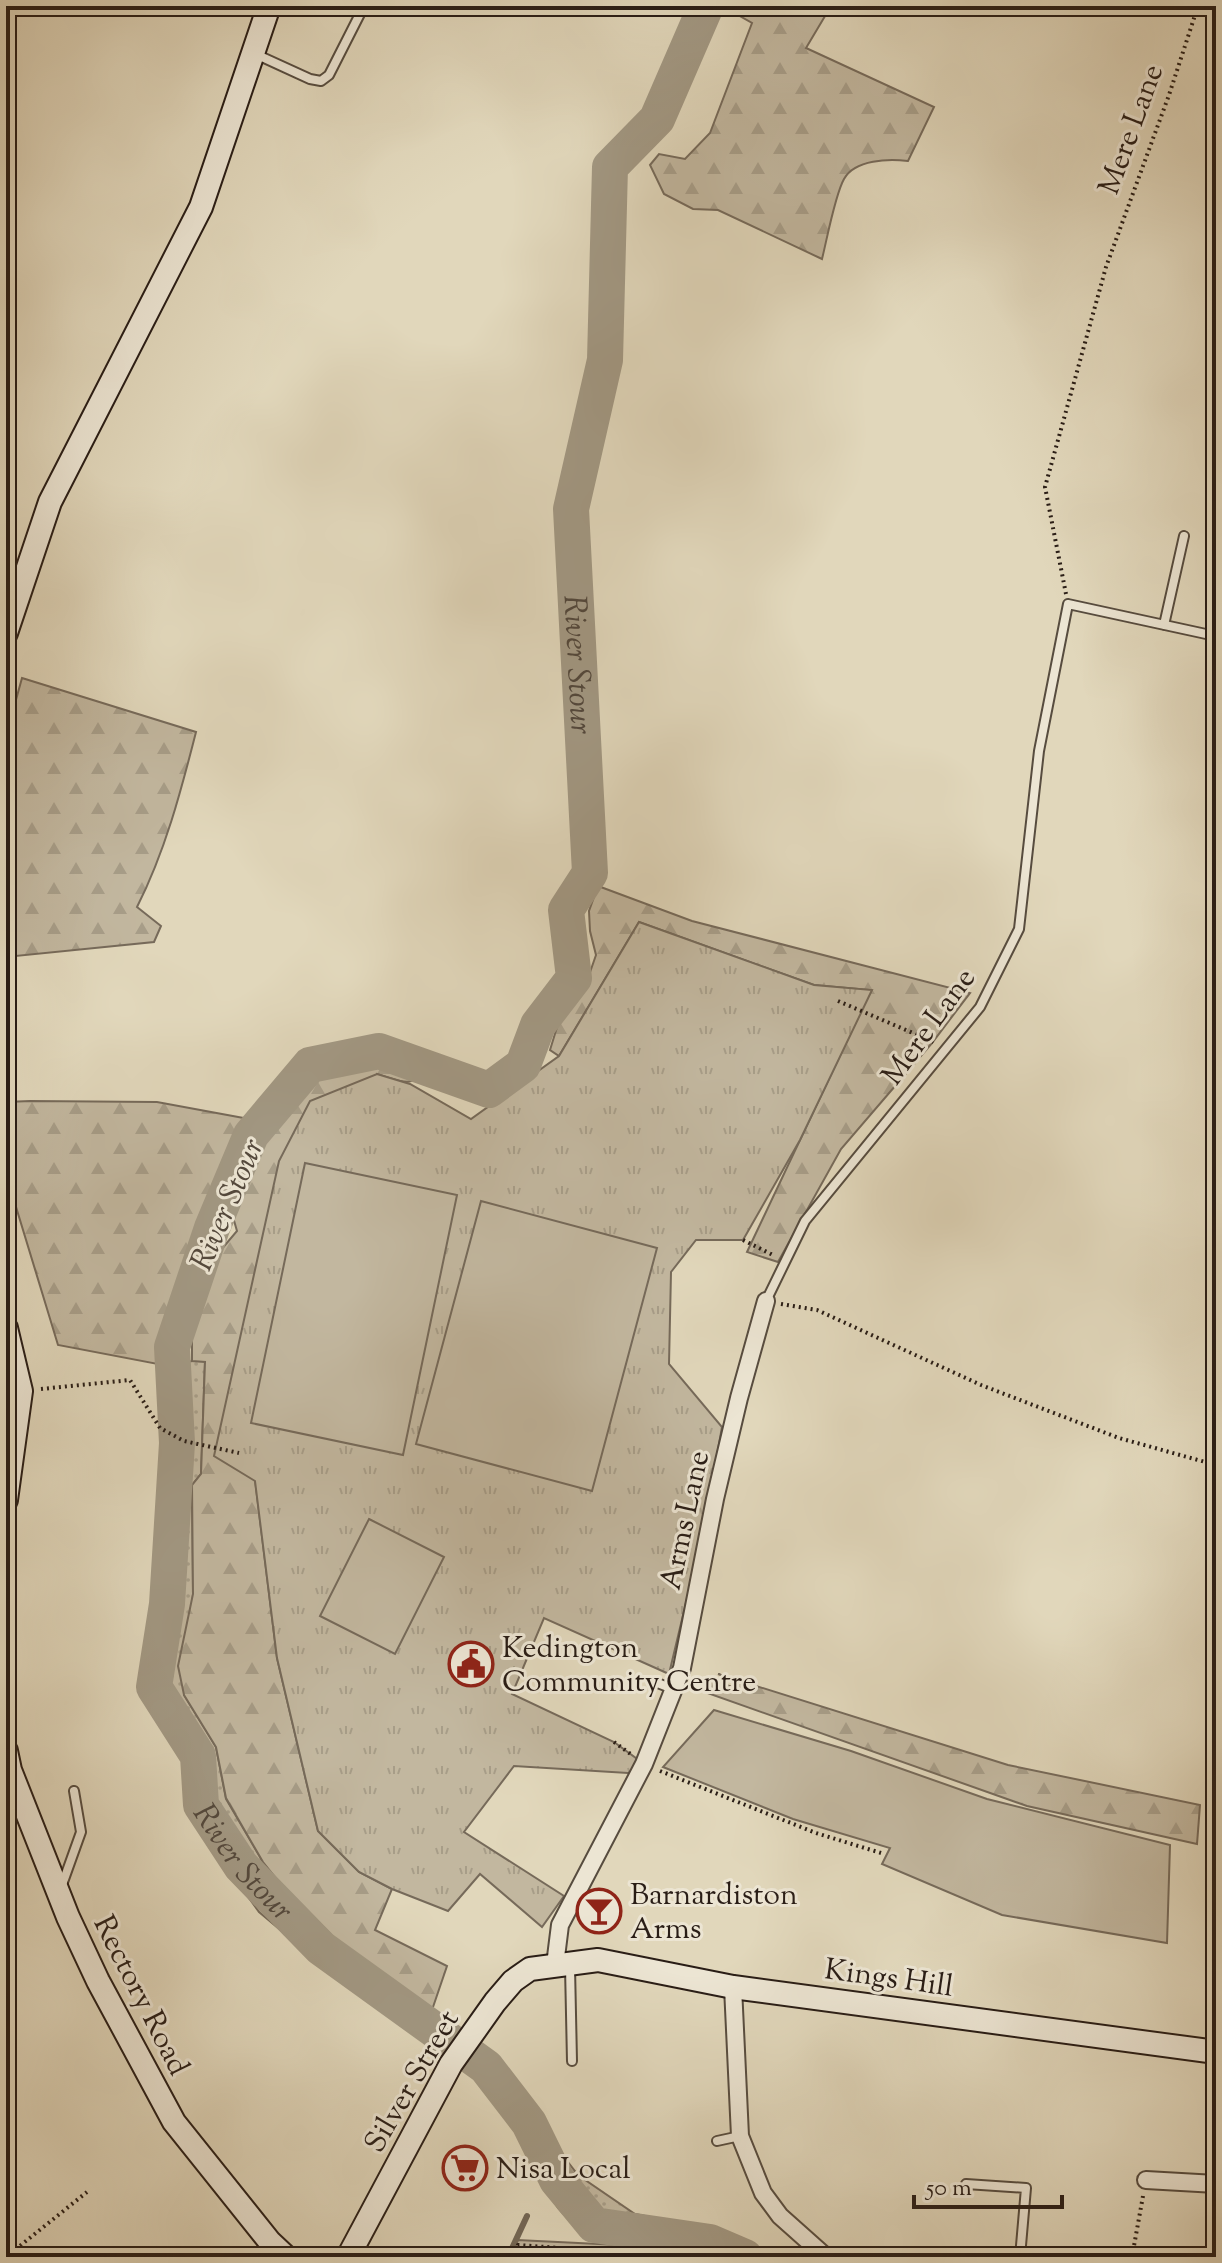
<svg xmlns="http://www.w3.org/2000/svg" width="1222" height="2263" font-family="'Sorts Mill Goudy',serif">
	<defs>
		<pattern id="grass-dots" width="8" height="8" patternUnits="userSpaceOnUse" patternTransform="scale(2)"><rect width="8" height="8" fill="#c2b79f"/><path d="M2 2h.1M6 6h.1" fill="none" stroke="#a79d88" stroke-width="1.8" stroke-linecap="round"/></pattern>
		<pattern id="forest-firs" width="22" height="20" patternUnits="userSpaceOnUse" patternTransform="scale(2)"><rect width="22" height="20" fill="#c2b79f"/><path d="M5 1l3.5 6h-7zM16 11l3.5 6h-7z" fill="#a79d88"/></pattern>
		<pattern id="park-tufts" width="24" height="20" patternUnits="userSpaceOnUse" patternTransform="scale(2)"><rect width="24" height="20" fill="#c2b79f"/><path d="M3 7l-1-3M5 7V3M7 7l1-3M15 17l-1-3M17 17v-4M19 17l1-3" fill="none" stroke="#a79d88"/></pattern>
	</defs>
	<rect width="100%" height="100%" fill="#e1d7bb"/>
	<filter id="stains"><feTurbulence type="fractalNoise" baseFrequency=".0025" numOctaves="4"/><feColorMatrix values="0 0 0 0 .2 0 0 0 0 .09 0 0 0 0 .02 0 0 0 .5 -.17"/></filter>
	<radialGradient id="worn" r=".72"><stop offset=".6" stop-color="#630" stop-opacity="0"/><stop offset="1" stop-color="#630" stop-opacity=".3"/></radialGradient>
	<path fill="url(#grass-dots)" stroke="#766a5a" stroke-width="2" d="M 192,1361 L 205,1361 L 201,1474 L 192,1485 L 193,1594 L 184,1695 L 216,1747 L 226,1799 L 263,1862 L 279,1882 L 355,1959 L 462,2030 L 446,2054 L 431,2038 L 315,1959 L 259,1912 L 220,1858 L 196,1800 L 187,1757 L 151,1696 L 148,1670 L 159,1597 L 168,1366 Z
		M 474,2045 L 501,2075 L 578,2175 L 635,2214 L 702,2227 L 768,2257 L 721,2257 L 709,2252 C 666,2247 587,2245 558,2208 C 549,2197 547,2175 540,2162 C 523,2127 493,2091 463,2066 Z"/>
	<path fill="url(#forest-firs)" stroke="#766a5a" stroke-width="2" d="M 722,6 L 831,6 L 806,48 L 934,107 L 908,161 C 889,159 855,159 844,179 C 835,195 827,239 822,259 L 718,210 L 693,209 L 664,194 L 650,165 L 659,154 L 685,159 L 710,133 L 752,23 Z
		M 22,678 L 196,732 C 181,791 165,852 137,907 L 161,926 L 154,942 L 6,957 L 6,736 Z
		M 598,886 L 692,921 L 970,993 L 932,1043 L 841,1149 L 778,1262 L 747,1252 L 871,990 L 814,985 L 639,922 L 559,1056 L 550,1050 L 562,1011 L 574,992 L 588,978 L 596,955 L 590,931 L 589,911 Z
		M 383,1055 L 430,1067 C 410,1089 404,1082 377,1074 L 255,1480 L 277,1658 L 318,1831 L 359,1872 L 392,1889 L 375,1930 L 447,1966 L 432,2010 L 355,1959 L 279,1882 L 263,1862 L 226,1798 L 216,1747 L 184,1695 L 178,1666 L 193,1594 L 192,1485 L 201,1474 L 205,1362 L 192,1361 L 192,1317 L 220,1251 L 237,1231 L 231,1210 L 245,1171 L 268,1138 L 265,1131 C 270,1122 275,1112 281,1103 C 303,1073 347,1057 383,1055 Z
		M 30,1101 L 157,1102 L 249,1119 L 237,1139 L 178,1308 L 176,1321 L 179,1344 L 168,1366 L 58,1345 L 6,1174 L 6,1102 Z
		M 718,1674 L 1008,1765 L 1200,1805 L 1197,1844 L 1027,1806 L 699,1690 L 707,1678 L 735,1688 L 737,1681 Z"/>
	<path fill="url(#park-tufts)" stroke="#766a5a" stroke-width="2" d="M 639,922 L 814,985 L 872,990 L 800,1140 L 743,1240 L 696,1240 L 671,1272 L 669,1364 L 722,1427 L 705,1523 L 669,1674 L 544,1618 L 512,1694 L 614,1742 L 644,1764 L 628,1773 L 514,1766 L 464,1832 L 564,1896 L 542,1927 L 480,1874 L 448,1911 L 392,1889 L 359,1872 L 318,1831 L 277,1658 L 255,1481 L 214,1456 L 279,1161 L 310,1101 L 377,1074 L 410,1084 L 471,1119 L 559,1056 Z
		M 517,2240 L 639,2246 L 655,2257 L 508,2257 Z"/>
	<path fill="#c2b79f" stroke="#766a5a" stroke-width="2" d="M 305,1163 L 457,1195 L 403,1455 L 251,1423 Z
		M 481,1201 L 657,1248 L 592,1491 L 416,1444 Z
		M 369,1519 L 444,1557 L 395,1654 L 320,1616 Z
		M 714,1710 L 851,1751 L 987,1799 L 1170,1845 L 1167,1943 L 1002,1915 L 882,1864 L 890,1848 L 793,1819 L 663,1767 Z"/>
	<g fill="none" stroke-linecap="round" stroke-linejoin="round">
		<path stroke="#726757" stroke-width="6" d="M 508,2257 L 527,2216"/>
		<path stroke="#a29883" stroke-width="36" id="s1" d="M 706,6 L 657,119 L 610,167 L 605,360 L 571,509 L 590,873 L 566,910 L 574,978 L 538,1025 L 523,1065 L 489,1090 L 379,1051 L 310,1065 L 251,1135 L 212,1228 L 172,1347 L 177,1443 L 167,1604 L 154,1687 L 198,1756 L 201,1805 L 241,1866 L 321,1948 L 486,2067 L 529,2123 L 557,2180 L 594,2225 L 710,2242 L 745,2257"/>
		<g stroke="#574c3f" stroke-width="12">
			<path id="lane" d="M 253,53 L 310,79 L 321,81 L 329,75 L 362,10
				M 1164,625 L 1184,536
				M 766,1301 L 805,1221 L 980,1007 L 1019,929 L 1039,751 L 1068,604 L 1206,634 L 1216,630
				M 660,1684 L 673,1689
				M 62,1885 L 81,1832 L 74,1791
				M 570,1967 L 572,2061
				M 717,2141 L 740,2136
				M 966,2184 L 1026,2188 L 1020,2257"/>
		</g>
		<g stroke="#574c3f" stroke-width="20">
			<path id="street" d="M 555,1965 L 560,1925 L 644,1764 L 682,1668 L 715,1499 L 739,1398 L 766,1301
				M 733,1987 L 740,2136 L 763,2193 L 780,2216 L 826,2257
				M 1146,2180 L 1216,2184"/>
		</g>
		<g stroke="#291d16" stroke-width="26">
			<path id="secondary" d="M 6,633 L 50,502 L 201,207 L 269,6
				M 6,1328 L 21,1391 L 6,1500
				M 6,1751 L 10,1770 L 68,1917 L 98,1981 L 174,2122 L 270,2242 L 286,2257
				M 348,2257 L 451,2064 L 495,2002 L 513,1981 L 530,1969 L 598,1960 L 733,1987 L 1216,2052"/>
		</g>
		<path stroke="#291d16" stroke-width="4" stroke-dasharray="2 4" stroke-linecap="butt" d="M 1066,594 L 1045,487 L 1106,267 L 1169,95 L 1198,6
			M 838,1001 L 934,1042
			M 743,1240 L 773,1255
			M 781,1304 L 817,1310 L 981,1385 L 1119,1438 L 1216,1465
			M 41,1389 L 130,1380 L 160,1428 L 184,1441 L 239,1453
			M 614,1742 L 632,1755
			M 660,1771 L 816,1833 L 881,1853
			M 6,2257 L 87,2192
			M 514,2257 L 518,2245 L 588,2250 L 619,2257
			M 1132,2257 L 1143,2196"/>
		<use href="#lane" stroke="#ece5d3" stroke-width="8"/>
		<use href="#street" stroke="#ece5d3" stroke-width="16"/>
		<use href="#secondary" stroke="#ece5d3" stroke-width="22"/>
	</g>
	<defs>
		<g id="civic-ring" transform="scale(2.3)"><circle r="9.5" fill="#ece5d3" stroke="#8f2418" stroke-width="1.5"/><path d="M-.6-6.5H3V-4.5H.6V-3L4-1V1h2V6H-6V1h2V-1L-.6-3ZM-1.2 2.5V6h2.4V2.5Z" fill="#8f2418"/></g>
		<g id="bar-ring" transform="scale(2.3)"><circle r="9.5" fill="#ece5d3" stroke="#8f2418" stroke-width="1.5"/><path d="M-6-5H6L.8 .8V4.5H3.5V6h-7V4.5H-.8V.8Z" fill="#8f2418"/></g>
		<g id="supermarket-ring" transform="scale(2.3)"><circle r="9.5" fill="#ece5d3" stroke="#8f2418" stroke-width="1.5"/><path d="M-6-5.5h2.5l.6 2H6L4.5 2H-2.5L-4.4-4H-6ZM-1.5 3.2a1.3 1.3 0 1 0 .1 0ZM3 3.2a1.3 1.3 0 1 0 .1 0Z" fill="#8f2418"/></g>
	</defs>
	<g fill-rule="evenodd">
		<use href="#civic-ring" x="471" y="1664"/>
		<use href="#bar-ring" x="599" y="1911"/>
		<use href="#supermarket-ring" x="465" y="2168"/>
	</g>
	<g text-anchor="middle" stroke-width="6" stroke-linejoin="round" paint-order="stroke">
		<g font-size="30" fill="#291d16" stroke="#ece5d3">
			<text transform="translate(1130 129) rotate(-70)" y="10">Mere Lane</text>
			<text transform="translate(928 1026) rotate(-54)" y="10">Mere Lane</text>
			<text transform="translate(684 1520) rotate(-78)" y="10">Arms Lane</text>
			<text transform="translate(889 1977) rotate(8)" y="10">Kings Hill</text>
			<text transform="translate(142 1995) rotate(63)" y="10">Rectory Road</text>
			<text transform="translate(411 2081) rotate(-60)" y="10">Silver Street</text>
		</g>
		<g font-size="30" fill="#291d16" stroke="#ece5d3" text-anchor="start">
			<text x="502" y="1657">Kedington<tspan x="502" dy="34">Community Centre</tspan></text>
			<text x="630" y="1904">Barnardiston<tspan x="630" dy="34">Arms</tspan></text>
			<text x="496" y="2178">Nisa Local</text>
		</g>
		<g font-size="32" font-style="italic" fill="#53483c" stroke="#ece5d3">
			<text dy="11" stroke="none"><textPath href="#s1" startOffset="692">River Stour</textPath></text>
			<text transform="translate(226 1204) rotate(-67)" y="11">River Stour</text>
			<text dy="11" stroke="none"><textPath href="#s1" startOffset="2206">River Stour</textPath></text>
		</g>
	</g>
	<rect width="1222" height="2263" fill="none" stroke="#e1d7bb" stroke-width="32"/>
	<rect x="8" y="8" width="1206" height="2247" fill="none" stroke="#291d16" stroke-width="4"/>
	<rect x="16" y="16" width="1190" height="2231" fill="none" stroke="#291d16" stroke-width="2"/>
	<path d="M914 2195v12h148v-12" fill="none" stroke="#291d16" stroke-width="4"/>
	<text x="926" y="2195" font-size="24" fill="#291d16" stroke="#ece5d3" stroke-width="6" paint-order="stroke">50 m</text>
	<rect width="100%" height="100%" filter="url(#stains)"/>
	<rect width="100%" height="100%" fill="url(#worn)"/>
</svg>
